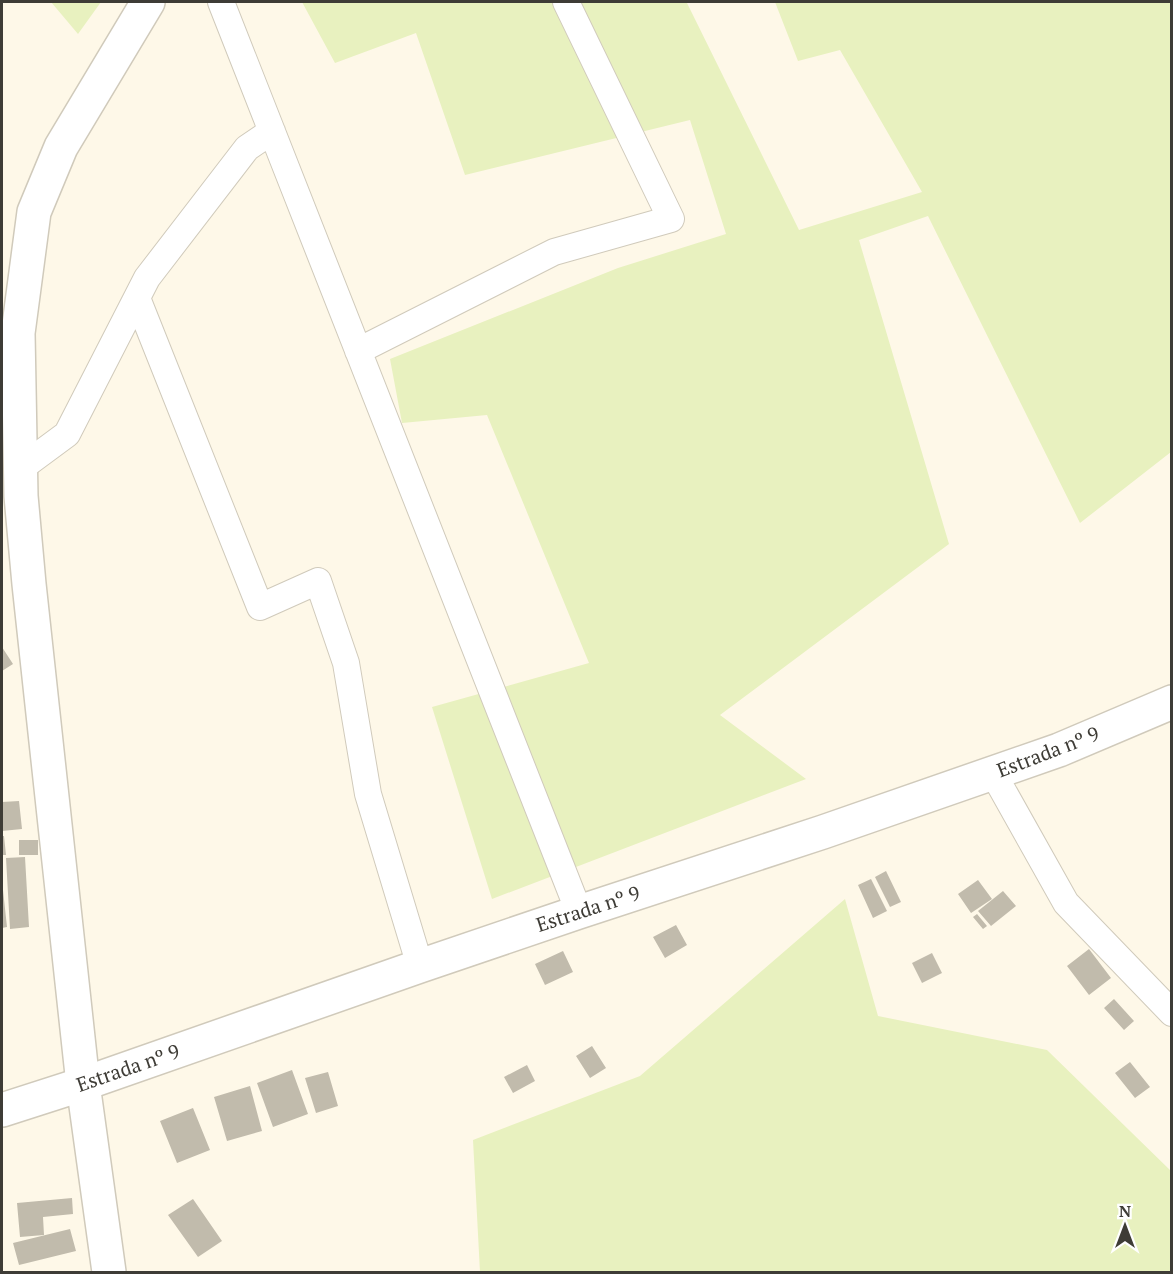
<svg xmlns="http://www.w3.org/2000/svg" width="1173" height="1274" font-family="'PT Serif',serif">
	<rect width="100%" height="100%" fill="#fef8e8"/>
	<path fill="#e8f1bf" d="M 51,2 L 101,2 L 78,34 Z
		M 302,2 L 691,2 L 687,3 L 799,230 L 922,192 L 840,50 L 798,61 L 775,2 L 1171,2 L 1171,452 L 1080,523 L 928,216 L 859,240 L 949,544 L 720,715 L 806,779 L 492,899 L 432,707 L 589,663 L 487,415 L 402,423 L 390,359 L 618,268 L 726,234 L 690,120 L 465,175 L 416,33 L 335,63 Z
		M 845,899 L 878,1016 L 1047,1050 L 1171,1171 L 1171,1272 L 480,1272 L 473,1140 L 640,1076 Z"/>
	<path fill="#c1bbac" d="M 2,647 L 13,664 L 2,671 Z
		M 19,801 L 22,829 L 2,831 L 2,802 Z
		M 2,836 L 4,836 L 6,855 L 2,855 Z
		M 19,840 L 38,840 L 38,855 L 19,855 Z
		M 25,857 L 29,927 L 10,929 L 6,858 Z
		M 886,871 L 901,902 L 890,907 L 875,877 Z
		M 871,879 L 887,911 L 873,918 L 858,885 Z
		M 978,880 L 992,899 L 971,913 L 958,894 Z
		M 2,890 L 3,890 L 7,927 L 2,928 Z
		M 1003,891 L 1016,906 L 991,926 L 978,911 Z
		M 977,914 L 987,926 L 983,929 L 973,917 Z
		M 676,925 L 687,945 L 665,958 L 653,937 Z
		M 1089,949 L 1111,978 L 1089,995 L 1067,966 Z
		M 563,951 L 573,972 L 545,985 L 535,964 Z
		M 932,953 L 942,973 L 922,983 L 912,963 Z
		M 1114,999 L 1134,1021 L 1124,1030 L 1104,1008 Z
		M 592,1046 L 606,1068 L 590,1078 L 576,1056 Z
		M 1130,1062 L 1150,1087 L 1135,1098 L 1115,1073 Z
		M 527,1065 L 535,1081 L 513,1093 L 504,1077 Z
		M 292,1070 L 308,1114 L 273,1127 L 257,1083 Z
		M 328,1072 L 338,1106 L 316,1113 L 305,1078 Z
		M 250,1086 L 262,1131 L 227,1141 L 214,1097 Z
		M 193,1108 L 210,1150 L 177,1163 L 160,1121 Z
		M 72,1198 L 73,1214 L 43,1217 L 44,1235 L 20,1237 L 17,1203 Z
		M 193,1199 L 222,1241 L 198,1257 L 168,1215 Z
		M 70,1229 L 76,1251 L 19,1265 L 13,1243 Z"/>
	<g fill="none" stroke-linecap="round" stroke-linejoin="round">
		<g stroke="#d0cabb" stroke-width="28">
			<path id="street" d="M 221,2 L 579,912
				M 137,298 L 260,607 L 318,581 L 346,663 L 368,794 L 420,966
				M 358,351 L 554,252 L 671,219 L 566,2
				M 21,468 L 67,434 L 147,278 L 247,148 L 272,131
				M 993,773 L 1066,903 L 1172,1013"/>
		</g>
		<g stroke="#d0cabb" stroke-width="36">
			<path id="secondary" d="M 2,1110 L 83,1084 L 420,966 L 579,912 L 823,832 L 1059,750 L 1172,702"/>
		</g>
		<g stroke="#d0cabb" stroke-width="36">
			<path id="primary" d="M 109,1272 L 83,1084 L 29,584 L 21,496 L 18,333 L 34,212 L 61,147 L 148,2"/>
		</g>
		<use href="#street" stroke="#fff" stroke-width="26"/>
		<use href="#secondary" stroke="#fff" stroke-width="33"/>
		<use href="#primary" stroke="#fff" stroke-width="33"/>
	</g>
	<g text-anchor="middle" stroke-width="4.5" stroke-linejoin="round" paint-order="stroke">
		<g font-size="20" fill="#3e3c36" stroke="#fff">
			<text transform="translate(1048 752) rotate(-21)" y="7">Estrada nº 9</text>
			<text transform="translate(588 909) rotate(-18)" y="7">Estrada nº 9</text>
			<text transform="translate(128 1068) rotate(-19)" y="7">Estrada nº 9</text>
		</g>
	</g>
	<rect width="1173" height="1274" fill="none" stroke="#3e3c36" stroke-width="6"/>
	<g transform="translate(1125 1226)" stroke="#ffffff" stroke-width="4.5" paint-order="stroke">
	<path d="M0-4.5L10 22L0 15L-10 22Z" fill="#3e3c36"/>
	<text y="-9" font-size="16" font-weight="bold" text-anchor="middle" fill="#3e3c36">N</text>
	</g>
</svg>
